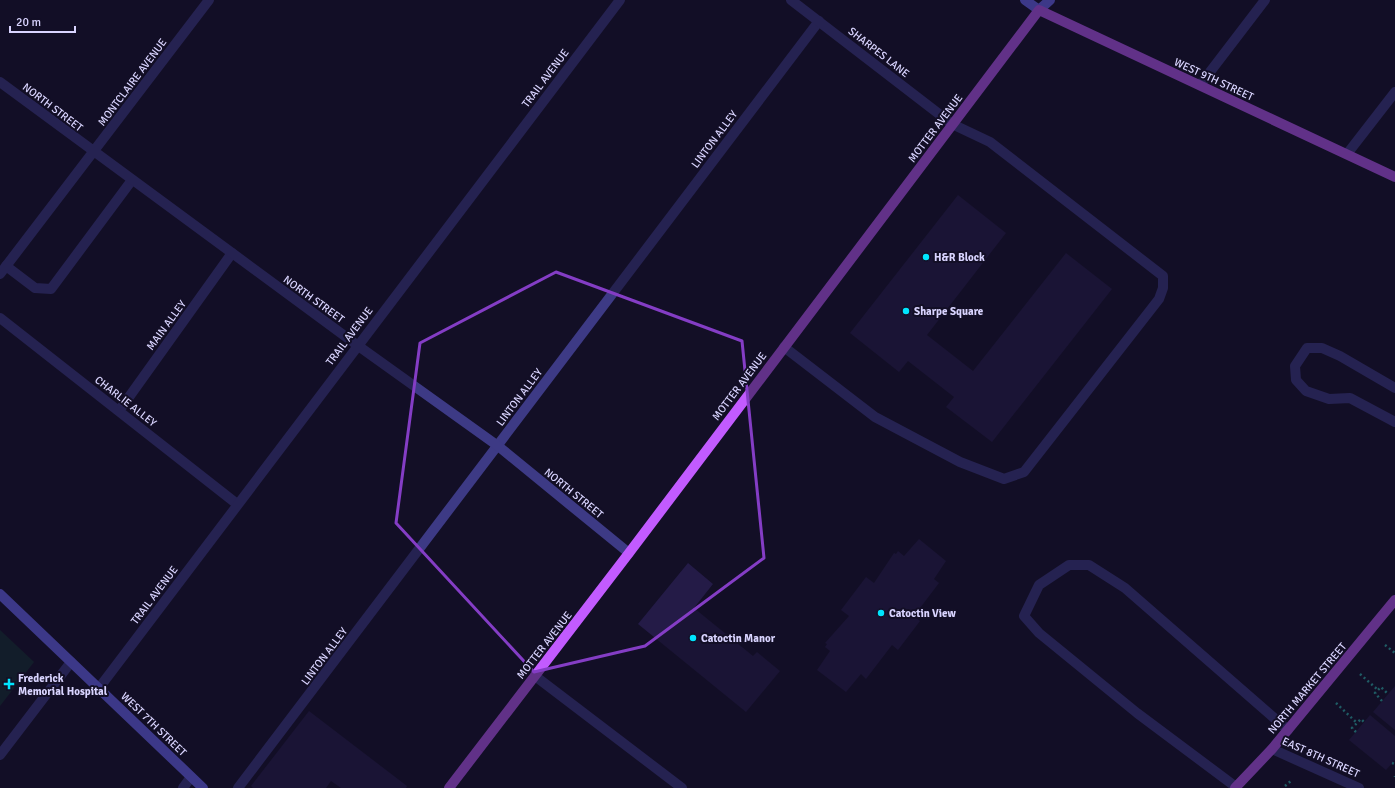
<svg xmlns="http://www.w3.org/2000/svg" width="1395" height="788" font-family="Signika,sans-serif">
	<rect width="100%" height="100%" fill="#130f26"/>
	<path fill="#12302f" d="M 0,630 L 34,662 L 0,706 Z"/>
	<path fill="#241b47" d="M 958,195 L 1006,233 L 927,335 L 973,371 L 1066,253 L 1112,289 L 992,442 L 946,407 L 954,397 L 908,361 L 899,372 L 850,333 Z
		M 919,539 L 946,561 L 934,579 L 939,583 L 914,616 L 920,621 L 898,650 L 892,645 L 866,679 L 861,674 L 846,692 L 817,670 L 830,651 L 825,647 L 827,644 L 825,643 L 849,616 L 841,610 L 866,577 L 874,583 L 894,553 L 896,554 L 898,551 L 904,556 Z
		M 688,563 L 713,584 L 694,608 L 753,656 L 757,652 L 780,671 L 746,712 L 638,624 Z
		M 1395,686 L 1395,730 L 1373,712 Z
		M 309,711 L 407,786 L 406,788 L 341,788 L 331,781 L 326,788 L 253,788 L 251,786 Z
		M 1370,715 L 1395,736 L 1395,760 L 1386,770 L 1349,740 Z"/>
	<g fill="none" stroke-linecap="round" stroke-linejoin="round">
		<path stroke="#2fb8b0" stroke-width="2.5" stroke-dasharray="2 3" stroke-linecap="butt" d="M 1385,645 L 1395,653
			M 1360,674 L 1378,690
			M 1382,701 L 1375,693 L 1381,687 L 1388,694
			M 1336,703 L 1357,723
			M 1356,732 L 1352,728 L 1361,719 L 1364,722
			M 1392,763 L 1395,764
			M 1395,777 L 1395,776
			M 1285,786 L 1292,780"/>
		<path stroke="#3d3a85" stroke-width="10" d="M 1200,85 L 1265,0
			M 6,266 L 35,288 L 51,289 L 132,180
			M 0,318 L 237,504
			M 784,347 L 875,417 L 960,462 L 1004,479 L 1024,472 L 1159,299 L 1163,288 L 1163,276 L 990,142 L 952,124
			M 1395,388 L 1340,356 L 1322,348 L 1307,348 L 1295,366 L 1296,380 L 1306,391 L 1329,399 L 1350,398 L 1395,422
			M 119,411 L 232,253
			M 535,676 L 682,788
			M 1236,787 L 1137,713 L 1039,633 L 1024,616 L 1039,585 L 1069,565 L 1089,565 L 1125,588 L 1288,730
			M 183,788 L 191,777
			M 238,788 L 819,21"/>
		<path stroke="#3d3a85" stroke-width="10" d="M 791,0 L 952,124
			M 0,82 L 357,345 L 498,446 L 629,553
			M 1347,154 L 1395,92
			M 0,274 L 209,0
			M 99,688 L 620,0
			M 1272,749 L 1359,788
			M 0,755 L 71,662"/>
		<path stroke="#6f6bff" stroke-width="10" d="M 1025,0 L 1039,10 L 1050,0
			M 0,594 L 203,788"/>
		<path stroke="#c25bff" stroke-width="10" d="M 449,788 L 629,553 L 1039,10 L 1395,177
			M 1235,788 L 1272,749 L 1395,600"/>
	</g>
	<path d="M0 0H1395V788H0ZM 556,272 L 742,341 L 764,558 L 645,646 L 534,672 L 396,523 L 420,343 Z" fill="#130f26" fill-opacity=".55" fill-rule="evenodd"/>
	<path fill="none" stroke="#843dc5" stroke-width="3" stroke-linejoin="round" d="M 556,272 L 742,341 L 764,558 L 645,646 L 534,672 L 396,523 L 420,343 Z"/>
	<g fill="#00e5ff" stroke="#130f26" stroke-width="1.5">
		<circle cx="926" cy="257" r="4"/>
		<circle cx="906" cy="311" r="4"/>
		<circle cx="881" cy="613" r="4"/>
		<circle cx="693" cy="638" r="4"/>
		<path d="M7 678h4v4h4v4h-4v4h-4v-4h-4v-4h4z"/>
	</g>
	<g text-anchor="middle" stroke-width="4" stroke-linejoin="round" paint-order="stroke">
		<g font-size="11" fill="#d9d4ff" stroke="#130f26">
			<text transform="translate(879 52) rotate(38)" y="4">SHARPES LANE</text>
			<text transform="translate(545 78) rotate(-53)" y="4">TRAIL AVENUE</text>
			<text transform="translate(1214 79) rotate(25)" y="4">WEST 9TH STREET</text>
			<text transform="translate(132 82) rotate(-53)" y="4">MONTCLAIRE AVENUE</text>
			<text transform="translate(53 107) rotate(37)" y="4">NORTH STREET</text>
			<text transform="translate(935 128) rotate(-53)" y="4">MOTTER AVENUE</text>
			<text transform="translate(714 139) rotate(-53)" y="4">LINTON ALLEY</text>
			<text transform="translate(314 299) rotate(36)" y="4">NORTH STREET</text>
			<text transform="translate(166 325) rotate(-54)" y="4">MAIN ALLEY</text>
			<text transform="translate(349 336) rotate(-53)" y="4">TRAIL AVENUE</text>
			<text transform="translate(739 386) rotate(-53)" y="4">MOTTER AVENUE</text>
			<text transform="translate(519 397) rotate(-53)" y="4">LINTON ALLEY</text>
			<text transform="translate(126 401) rotate(38)" y="4">CHARLIE ALLEY</text>
			<text transform="translate(574 493) rotate(39)" y="4">NORTH STREET</text>
			<text transform="translate(154 595) rotate(-53)" y="4">TRAIL AVENUE</text>
			<text transform="translate(544 645) rotate(-52)" y="4">MOTTER AVENUE</text>
			<text transform="translate(324 656) rotate(-53)" y="4">LINTON ALLEY</text>
			<text transform="translate(1307 688) rotate(-50)" y="4">NORTH MARKET STREET</text>
			<text transform="translate(154 724) rotate(44)" y="4">WEST 7TH STREET</text>
			<text transform="translate(1321 757) rotate(24)" y="4">EAST 8TH STREET</text>
		</g>
		<g font-size="11" font-weight="bold" fill="#d9d4ff" stroke="#130f26" text-anchor="start">
			<text x="934" y="261">H&amp;R Block</text>
			<text x="914" y="315">Sharpe Square</text>
			<text x="889" y="617">Catoctin View</text>
			<text x="701" y="642">Catoctin Manor</text>
			<text x="18" y="682">Frederick<tspan x="18" dy="13">Memorial Hospital</tspan></text>
		</g>
	</g>
	<path d="M10 26v6h65v-6" fill="none" stroke="#d9d4ff" stroke-width="2"/>
	<text x="16" y="26" font-size="12" fill="#d9d4ff" stroke="#130f26" stroke-width="3" paint-order="stroke">20 m</text>
</svg>
